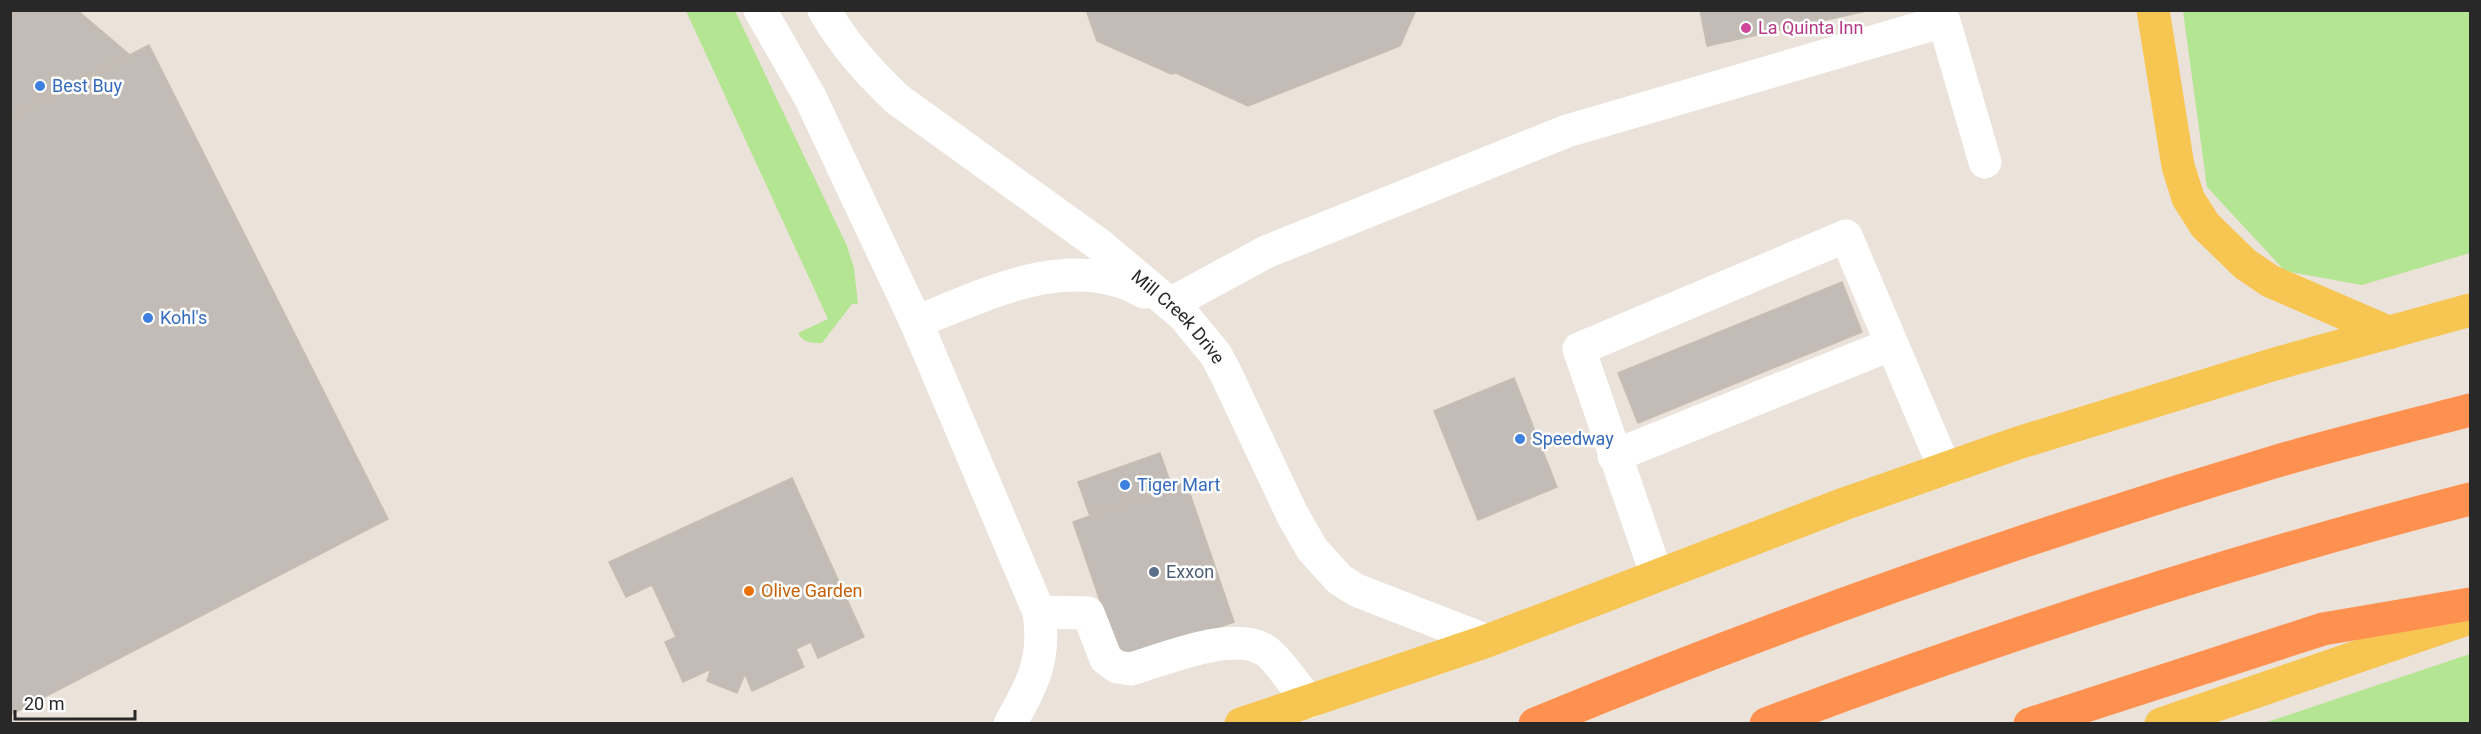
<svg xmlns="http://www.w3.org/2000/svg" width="2481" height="734" font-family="Roboto,sans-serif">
	<rect width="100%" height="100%" fill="#ebe2d9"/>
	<path fill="#b4e592" d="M 686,11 L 735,11 L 847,246 L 854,268 L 858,304 L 852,304 L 822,343 C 812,343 803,343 798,333 L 828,319 Z
		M 2183,11 L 2470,11 L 2470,253 L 2362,285 L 2285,271 L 2207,187 Z
		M 2470,654 L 2470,723 L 2264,723 Z"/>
	<path fill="#c3bcb6" stroke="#c7beb2" stroke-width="1.5" d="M 10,10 L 77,10 L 130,55 L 10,116 Z
		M 1086,10 L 1416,10 L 1400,46 L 1248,106 L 1176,73 L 1171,74 L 1097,41 Z
		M 1700,10 L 1871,10 L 1707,46 Z
		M 149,45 L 388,519 L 10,715 L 10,116 Z
		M 1842,282 L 1862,332 L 1638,423 L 1618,373 Z
		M 1514,378 L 1557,487 L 1478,520 L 1434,411 Z
		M 1160,453 L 1172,487 L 1090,516 L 1078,482 Z
		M 792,478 L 864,637 L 818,658 L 811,642 L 796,649 L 804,667 L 752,691 L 745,674 L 737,693 L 707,681 L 711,669 L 683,682 L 665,642 L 676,637 L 652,585 L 626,597 L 609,562 Z
		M 1186,482 L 1234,622 L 1121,662 L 1073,522 Z"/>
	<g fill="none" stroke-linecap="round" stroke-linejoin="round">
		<g stroke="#fff" stroke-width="33">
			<path d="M 760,10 L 810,97 L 916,322 L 1039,612 C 1046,660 1033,683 1010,724"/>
			<path id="s1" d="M 824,10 C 844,45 869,72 897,99 L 1101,246 L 1184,316 L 1216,355 L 1227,376 L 1292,514 L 1312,549 L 1339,579 L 1356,590 L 1487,641"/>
			<path d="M 1170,304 L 1266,252 L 1567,131 L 1944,21 L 1985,162"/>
			<path d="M 916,322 C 979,298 1049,260 1119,281 C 1127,283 1136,288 1144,292"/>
			<path d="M 1614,456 L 1892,344"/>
			<path d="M 1657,576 L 1579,349 L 1846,236 L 1945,469"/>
			<path d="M 1039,612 L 1088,613 L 1106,659 L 1117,667 L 1131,669 C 1165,659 1231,631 1263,649 C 1274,654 1299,690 1309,702"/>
		</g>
		<path stroke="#f7c652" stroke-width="33" d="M 2153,10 L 2178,166 L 2188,198 L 2205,225 L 2245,264 L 2270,281 L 2390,333
			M 1241,724 L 1487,641 L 1844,504 L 2018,443 L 2275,364 L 2470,310
			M 2161,724 L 2470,618"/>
		<path stroke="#ff9150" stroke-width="33" d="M 1535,724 C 1776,624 2024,537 2274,462 C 2339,443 2405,427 2470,410
			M 1766,724 C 1997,637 2231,560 2470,499
			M 2030,724 L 2323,629 L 2470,604"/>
	</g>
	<circle fill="#d1479c" stroke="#fff" stroke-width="2" cx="1746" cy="28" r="6"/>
	<g fill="#3f7fe0" stroke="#fff" stroke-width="2">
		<circle cx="40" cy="86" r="6"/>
		<circle cx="148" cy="318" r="6"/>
		<circle cx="1520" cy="439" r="6"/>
		<circle cx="1125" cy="485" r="6"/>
	</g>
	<circle fill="#5c6f8a" stroke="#fff" stroke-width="2" cx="1154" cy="572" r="6"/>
	<circle fill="#e8710a" stroke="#fff" stroke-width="2" cx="749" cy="591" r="6"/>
	<g text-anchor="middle" stroke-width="5" stroke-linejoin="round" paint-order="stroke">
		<g font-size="18" fill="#b23c85" stroke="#fff" text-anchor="start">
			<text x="1758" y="34">La Quinta Inn</text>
		</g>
		<g font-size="18" fill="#366cbe" stroke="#fff" text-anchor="start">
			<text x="52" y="92">Best Buy</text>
			<text x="160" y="324">Kohl's</text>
			<text x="1532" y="445">Speedway</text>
			<text x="1137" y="491">Tiger Mart</text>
		</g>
		<g font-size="18" fill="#282828" stroke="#fff">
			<text dy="6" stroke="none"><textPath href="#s1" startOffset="472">Mill Creek Drive</textPath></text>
		</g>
		<g font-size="18" fill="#4e5e75" stroke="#fff" text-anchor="start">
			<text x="1166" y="578">Exxon</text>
		</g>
		<g font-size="18" fill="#c56008" stroke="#fff" text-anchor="start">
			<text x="761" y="597">Olive Garden</text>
		</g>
	</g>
	<rect width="2481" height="734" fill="none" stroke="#282828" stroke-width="24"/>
	<path d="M15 710v9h120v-9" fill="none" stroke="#282828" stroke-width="3"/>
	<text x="24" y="710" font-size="18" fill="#282828" stroke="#ffffff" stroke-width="4.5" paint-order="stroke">20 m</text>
</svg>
